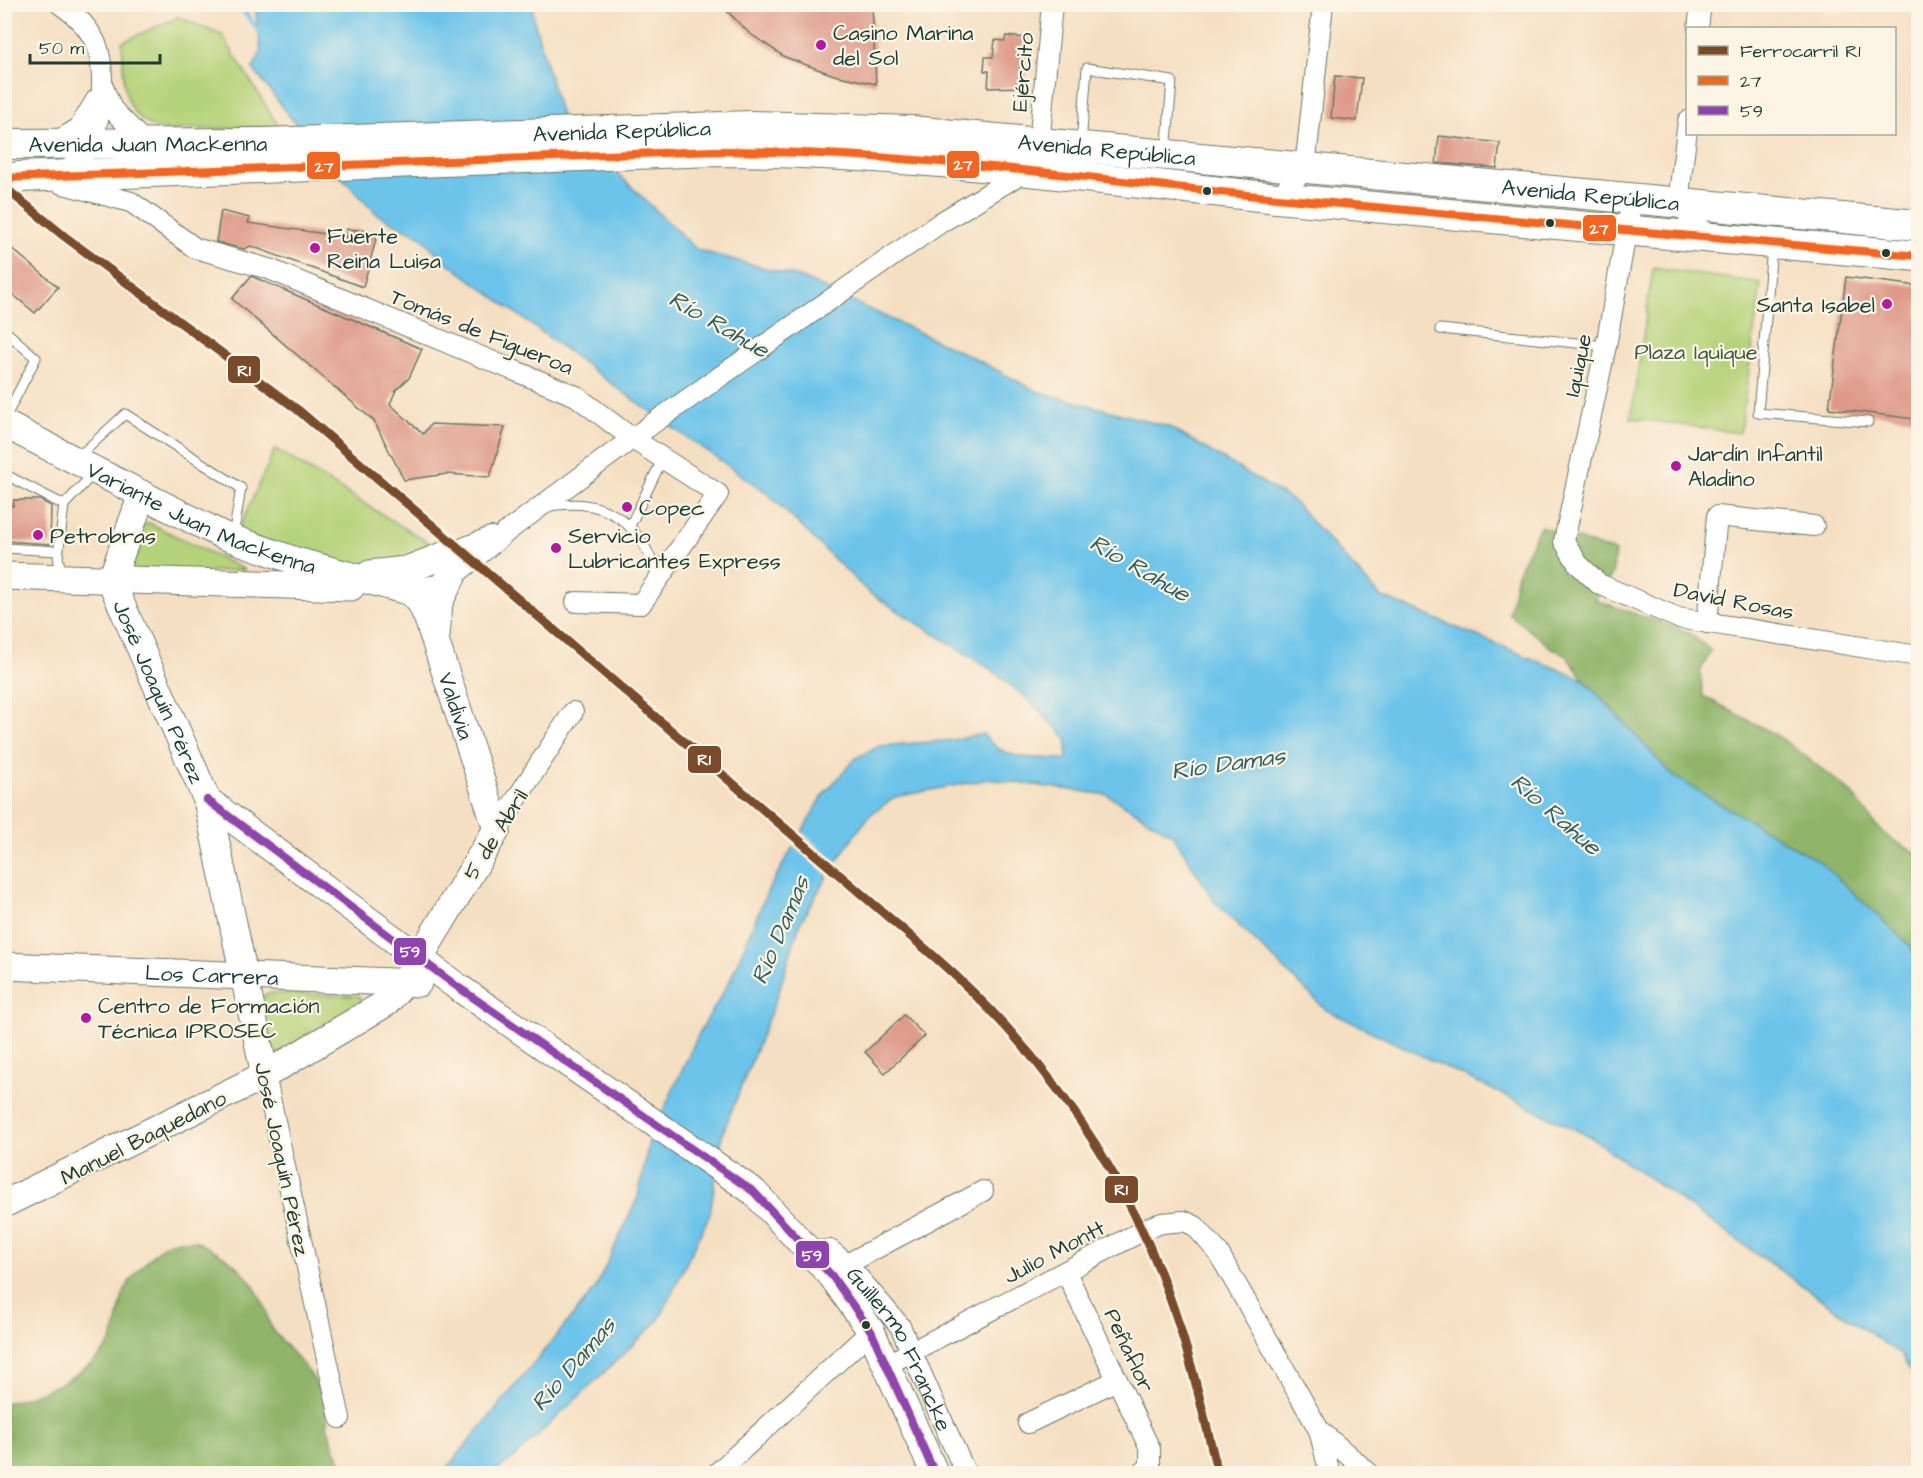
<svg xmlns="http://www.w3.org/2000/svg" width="1923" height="1478" font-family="'Architects Daughter',sans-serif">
	<rect width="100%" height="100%" fill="#fcf5e5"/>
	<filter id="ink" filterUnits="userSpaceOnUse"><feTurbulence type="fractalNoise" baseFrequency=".0167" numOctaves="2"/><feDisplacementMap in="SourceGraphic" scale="12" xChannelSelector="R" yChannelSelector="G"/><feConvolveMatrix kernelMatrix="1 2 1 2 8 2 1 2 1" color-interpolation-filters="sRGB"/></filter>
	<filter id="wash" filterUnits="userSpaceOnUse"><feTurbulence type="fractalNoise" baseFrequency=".008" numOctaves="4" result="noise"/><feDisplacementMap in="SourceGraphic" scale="24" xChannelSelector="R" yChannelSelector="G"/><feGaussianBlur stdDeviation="1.35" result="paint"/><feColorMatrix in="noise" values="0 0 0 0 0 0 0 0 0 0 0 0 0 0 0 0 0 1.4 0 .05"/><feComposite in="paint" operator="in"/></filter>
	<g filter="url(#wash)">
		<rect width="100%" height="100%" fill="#f5dfc2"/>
		<path fill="#b5d37a" stroke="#6a8857" stroke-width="1.5" d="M 178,17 L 222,35 L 279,127 L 161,130 C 118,115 125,80 122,42 Z
			M 1653,268 L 1761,283 L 1740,433 L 1631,418 Z
			M 275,449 L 434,546 L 394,566 L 345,564 L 237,533 Z
			M 149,523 L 245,570 L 123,575 L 134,526 Z
			M 272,993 L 359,996 L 362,1002 L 277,1055 L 272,1049 L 260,1001 L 266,994 Z"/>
		<path fill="#90b56a" stroke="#58794f" stroke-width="1.5" d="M 1540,526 L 1615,552 L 1612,575 L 1595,600 L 1688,632 L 1711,651 L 1700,672 L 1703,696 L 1776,735 L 1800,752 L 1852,793 L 1874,823 L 1889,838 L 1918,854 L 1918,961 L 1910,946 L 1820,862 L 1673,776 L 1584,680 L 1565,654 L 1553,649 L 1509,614 L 1517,574 Z
			M 195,1241 C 228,1255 249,1272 264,1305 C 268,1314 267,1322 273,1330 C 289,1352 313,1371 323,1396 C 327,1407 326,1417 328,1428 C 331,1444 340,1461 350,1473 L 5,1473 L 5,1403 C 37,1397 92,1373 110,1343 C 119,1327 118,1307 125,1290 C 130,1278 156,1250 168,1243 C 174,1240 187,1241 195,1241 Z"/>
		<path fill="#6dc4ea" stroke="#46808f" stroke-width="1.5" d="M 255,5 L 533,5 L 534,21 L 562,120 L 697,250 L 802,278 L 972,357 L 1036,391 L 1169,427 L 1292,500 L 1380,596 L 1584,680 L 1673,776 L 1820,862 L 1910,946 L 1918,961 L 1918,1381 L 1901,1355 L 1589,1136 L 1326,1010 L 1215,902 L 1173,835 L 1108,795 L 989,779 L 895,797 L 871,814 L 857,832 L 832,868 L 800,923 L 778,994 L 722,1135 L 710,1214 L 659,1320 L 515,1457 L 492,1473 L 443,1473 L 595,1289 L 638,1197 L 649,1142 L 699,1033 L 729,983 L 768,890 L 824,794 L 856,758 L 880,746 L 953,740 L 983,734 C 1005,763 1033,757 1067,759 L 1067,738 L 1024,696 L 992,670 L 868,592 L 767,493 L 639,404 L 444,260 L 420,236 L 378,215 L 319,154 L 253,69 L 261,52 Z"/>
		<path fill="#f5dfc2" d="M 799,830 L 838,864 L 830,877 L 791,844 Z"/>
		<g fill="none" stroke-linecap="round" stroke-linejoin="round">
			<path stroke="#6dc4ea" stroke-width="5" d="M 238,4 L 260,32"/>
		</g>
		<g id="blocks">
			<path fill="#de9988" d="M 720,4 L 872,4 L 876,84 L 834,75 L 785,57 L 749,33 Z
				M 1006,36 L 1026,38 L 1022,87 L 988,88 L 989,71 L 984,71 L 985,57 L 993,57 L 995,40 L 1005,41 Z
				M 1335,76 L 1362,78 L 1357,121 L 1331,118 Z
				M 1439,136 L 1500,143 L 1497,168 L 1436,163 Z
				M 221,211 L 250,218 L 248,223 L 346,237 L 346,229 L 378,232 L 363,287 L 251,246 L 244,249 L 216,242 Z
				M 4,242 L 58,287 L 35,313 L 4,287 Z
				M 251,276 L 422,349 L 409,378 L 396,390 L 390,404 L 423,434 L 431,424 L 505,427 L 490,477 L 447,474 L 404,480 L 374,421 L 232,299 Z
				M 1846,277 L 1918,286 L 1918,384 L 1914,419 L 1829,408 Z
				M 14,500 L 40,500 L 51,506 L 50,544 L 4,541 L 4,506 L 13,506 Z
				M 904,1015 L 925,1036 L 885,1073 L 865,1052 Z"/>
		</g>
	</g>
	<g filter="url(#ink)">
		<use href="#blocks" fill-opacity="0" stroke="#6a7666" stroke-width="1.5"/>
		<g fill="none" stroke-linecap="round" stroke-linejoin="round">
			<g stroke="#6a7666" stroke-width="11">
				<path id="lane" d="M 1082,132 L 1087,68 L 1172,81 L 1167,142
					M 1772,247 L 1758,413 L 1868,422
					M 1440,329 L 1606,346
					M 4,330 L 36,358 L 4,420
					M 76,459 L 125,414 L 241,488 L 233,537
					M 4,474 L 64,505
					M 547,506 C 560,505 573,503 585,505 C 624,510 649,542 657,578
					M 630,526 L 663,458
					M 4,548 L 58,551
					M 66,573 L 60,567 L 58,557 L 64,505 L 94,473"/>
			</g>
			<g stroke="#6a7666" stroke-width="22">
				<g id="street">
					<path d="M 1698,28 L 1701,4"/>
					<path d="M 103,87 L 112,109 L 146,144 L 144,146"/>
					<path d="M 1688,121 L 1678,203 L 1709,237"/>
					<path d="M 56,142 L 79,128 L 96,100"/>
					<path d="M 1039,145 L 1052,4"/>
					<path d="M 57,173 C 101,166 109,79 97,46 C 90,29 75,14 60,4"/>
					<path d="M 60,183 L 131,202 L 195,248 L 269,269 L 576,396 L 633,439 L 718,494 L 641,604 L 576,602"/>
					<path d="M 1278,198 L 1305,168 L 1323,4"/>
					<path d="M 1632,199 L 1606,346 L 1564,541 L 1578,564 L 1599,584 L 1678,618 L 1918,656"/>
					<path d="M 439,564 L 448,554 L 491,537"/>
					<path d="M 406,590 L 437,585 L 452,577 L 509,530 L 652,424 L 940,223 L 1025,171"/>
					<path d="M 1707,623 L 1717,516 L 1814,526"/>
					<path d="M 497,829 L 573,712"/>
					<path d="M 265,1075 L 340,1418"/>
					<path id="s1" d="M 812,1255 L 819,1251 L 830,1250 L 847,1264 L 900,1326 L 966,1474"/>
					<path d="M 847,1264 L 983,1191"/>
					<path d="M 1066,1272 L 1150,1449 L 1150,1467 L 1141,1474"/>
					<path d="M 886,1365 L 1150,1227 L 1162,1223 L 1184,1221 L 1195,1226 L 1218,1252 L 1319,1430 L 1330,1474"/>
					<path d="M 1028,1423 L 1117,1380"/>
					<path d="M 1319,1430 L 1370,1474"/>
					<path d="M 716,1474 L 871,1331"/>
				</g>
			</g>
			<g stroke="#6a7666" stroke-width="29">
				<g id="secondary">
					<path id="s2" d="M 4,424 L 222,535 L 296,561 L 411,592 L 421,603 L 428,619 L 497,829 L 405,982 L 386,1003 L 265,1075 L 4,1204"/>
					<path id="s3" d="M 142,495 L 111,581 L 207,800 L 265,1075"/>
					<path d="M 370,574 L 406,570 L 448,554"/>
					<path d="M 4,576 L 351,587"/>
					<path d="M 436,636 L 439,602 L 452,577"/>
					<path d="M 207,800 L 455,985 L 754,1192 L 832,1276 L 871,1331 L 935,1474"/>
					<path id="s4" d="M 4,966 L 418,983"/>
				</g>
			</g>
			<g stroke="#6a7666" stroke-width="32">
				<g id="primary">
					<path id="s5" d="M 4,144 L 264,143 L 751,126 L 911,131 L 1918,225"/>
					<path d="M 18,177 L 714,151 C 902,151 1090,179 1277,198 C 1490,219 1705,237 1918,256"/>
				</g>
			</g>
			<use href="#lane" stroke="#fff" stroke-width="9"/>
			<use href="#street" stroke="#fff" stroke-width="20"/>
			<use href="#secondary" stroke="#fff" stroke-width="27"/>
			<use href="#primary" stroke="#fff" stroke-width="30"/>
			<g stroke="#fcf5e5" stroke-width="12">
				<path id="bus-1" d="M 4,178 L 714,151 C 902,151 1090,179 1277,198 C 1490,219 1705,237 1918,256"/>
			</g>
			<g stroke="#fcf5e5" stroke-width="12">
				<path id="bus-2" d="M 207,800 L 455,985 L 754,1192 L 832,1276 L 871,1331 L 935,1474"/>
			</g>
			<use href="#bus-1" stroke="#f26522" stroke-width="8"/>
			<use href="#bus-2" stroke="#8e44ad" stroke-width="8"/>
			<g stroke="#fcf5e5" stroke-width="14">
				<path id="rail-1" d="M 4,187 L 64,236 L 298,410 L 936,958 C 1039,1049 1119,1160 1167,1290 C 1189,1349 1203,1412 1218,1474"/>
			</g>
			<use href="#rail-1" stroke="#7a4b2a" stroke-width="9"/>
		</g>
	</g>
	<g fill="#b5179e" stroke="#fcf5e5" stroke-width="2">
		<circle cx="821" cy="45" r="6"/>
		<circle cx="315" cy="248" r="6"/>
		<circle cx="1887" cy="304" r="6"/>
		<circle cx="1676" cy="466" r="6"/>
		<circle cx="627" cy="507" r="6"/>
		<circle cx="38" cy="535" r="6"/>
		<circle cx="556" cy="548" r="6"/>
		<circle cx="86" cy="1018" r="6"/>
	</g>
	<g fill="#1f3d34" stroke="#fcf5e5" stroke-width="2">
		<circle cx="1207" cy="191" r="5"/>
		<circle cx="1550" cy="223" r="5"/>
		<circle cx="1886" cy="253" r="5"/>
		<circle cx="866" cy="1325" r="5"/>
	</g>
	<g text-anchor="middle" stroke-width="4.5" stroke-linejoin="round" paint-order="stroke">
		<g font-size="22" fill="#1f3d34" stroke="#fcf5e5" text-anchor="start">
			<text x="833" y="40">Casino Marina<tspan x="833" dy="25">del Sol</tspan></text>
			<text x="327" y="243">Fuerte<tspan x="327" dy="25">Reina Luisa</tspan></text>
			<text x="1875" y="312" text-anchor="end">Santa Isabel</text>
			<text x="1688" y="461">Jardín Infantil<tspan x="1688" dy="25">Aladino</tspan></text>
			<text x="639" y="515">Copec</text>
			<text x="50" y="543">Petrobras</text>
			<text x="568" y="543">Servicio<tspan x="568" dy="25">Lubricantes Express</tspan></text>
			<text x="98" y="1013">Centro de Formación<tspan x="98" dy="25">Técnica IPROSEC</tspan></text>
		</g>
		<g font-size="22" fill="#1f3d34" stroke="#fcf5e5">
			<text transform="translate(1022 72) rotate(-85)" y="8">Ejército</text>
			<text dy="8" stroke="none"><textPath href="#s5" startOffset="618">Avenida República</textPath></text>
			<text dy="8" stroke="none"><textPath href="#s5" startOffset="144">Avenida Juan Mackenna</textPath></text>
			<text dy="8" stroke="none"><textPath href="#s5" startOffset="1104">Avenida República</textPath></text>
			<text dy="8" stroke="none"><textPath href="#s5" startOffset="1590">Avenida República</textPath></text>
			<text transform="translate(482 331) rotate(22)" y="8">Tomás de Figueroa</text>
			<text transform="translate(1577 365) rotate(-78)" y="8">Iquique</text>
			<text dy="8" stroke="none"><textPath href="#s2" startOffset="219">Variante Juan Mackenna</textPath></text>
			<text transform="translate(1734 600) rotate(11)" y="8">David Rosas</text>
			<text dy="8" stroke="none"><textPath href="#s3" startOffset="212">José Joaquín Pérez</textPath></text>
			<text dy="8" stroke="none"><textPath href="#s2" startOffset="566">Valdivia</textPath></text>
			<text transform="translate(495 834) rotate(-58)" y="8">5 de Abril</text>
			<text dy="8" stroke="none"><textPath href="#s4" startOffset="208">Los Carrera</textPath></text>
			<text transform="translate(143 1137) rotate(-27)" y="8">Manuel Baquedano</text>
			<text transform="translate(283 1159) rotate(78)" y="8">José Joaquín Pérez</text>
			<text transform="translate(1054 1251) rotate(-28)" y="8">Julio Montt</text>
			<text transform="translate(1130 1350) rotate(65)" y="8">Peñaflor</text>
			<text dy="8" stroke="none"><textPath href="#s1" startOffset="142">Guillermo Francke</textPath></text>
		</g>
		<g font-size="22" fill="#3d5b42" stroke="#fcf5e5">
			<text x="1696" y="359">Plaza Iquique</text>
		</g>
		<g font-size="24" font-style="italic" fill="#325f62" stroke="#fcf5e5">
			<text transform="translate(719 324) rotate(30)" y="8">Río Rahue</text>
			<text transform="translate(1140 568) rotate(30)" y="8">Río Rahue</text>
			<text transform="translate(1228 763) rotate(-8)" y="8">Río Damas</text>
			<text transform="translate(1556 814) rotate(41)" y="8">Río Rahue</text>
			<text transform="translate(780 930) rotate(-67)" y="8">Río Damas</text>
			<text transform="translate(573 1364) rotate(-49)" y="8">Río Damas</text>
		</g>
	</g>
	<g stroke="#fcf5e5" stroke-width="2">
		<rect x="946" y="150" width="34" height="29" rx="6" fill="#f26522"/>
		<rect x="306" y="151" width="35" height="29" rx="6" fill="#f26522"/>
		<rect x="1582" y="214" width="35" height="28" rx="6" fill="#f26522"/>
		<rect x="227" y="355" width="34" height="29" rx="6" fill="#7a4b2a"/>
		<rect x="687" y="745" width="35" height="29" rx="6" fill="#7a4b2a"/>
		<rect x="393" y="937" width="34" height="29" rx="6" fill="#8e44ad"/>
		<rect x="1104" y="1175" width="35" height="29" rx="6" fill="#7a4b2a"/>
		<rect x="795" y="1240" width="35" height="29" rx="6" fill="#8e44ad"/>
	</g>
	<g font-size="16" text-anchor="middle" font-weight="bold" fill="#fff">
		<text x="963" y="170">27</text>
		<text x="324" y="172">27</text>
		<text x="1599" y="234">27</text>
		<text x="244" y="376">R1</text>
		<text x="704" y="765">R1</text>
		<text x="410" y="957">59</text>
		<text x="1121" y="1195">R1</text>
		<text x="812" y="1261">59</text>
	</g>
	<rect width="1923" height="1478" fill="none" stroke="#fcf5e5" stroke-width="24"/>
	<rect x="1686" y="27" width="210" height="108" fill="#fcf5e5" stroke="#a4ab9e" stroke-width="1.5"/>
	<rect x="1698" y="46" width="30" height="9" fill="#7a4b2a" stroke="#a4ab9e" stroke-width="1.5"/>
	<text x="1740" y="57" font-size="18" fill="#1f3d34">Ferrocarril R1</text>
	<rect x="1698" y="76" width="30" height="9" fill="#f26522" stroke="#a4ab9e" stroke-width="1.5"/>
	<text x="1740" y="87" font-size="18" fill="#1f3d34">27</text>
	<rect x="1698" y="106" width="30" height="9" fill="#8e44ad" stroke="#a4ab9e" stroke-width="1.5"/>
	<text x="1740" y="117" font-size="18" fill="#1f3d34">59</text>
	<path d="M30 54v9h130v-9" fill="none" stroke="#1f3d34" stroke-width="3"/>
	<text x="39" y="54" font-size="18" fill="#1f3d34" stroke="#fcf5e5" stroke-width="4.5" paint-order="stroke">50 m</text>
</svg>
